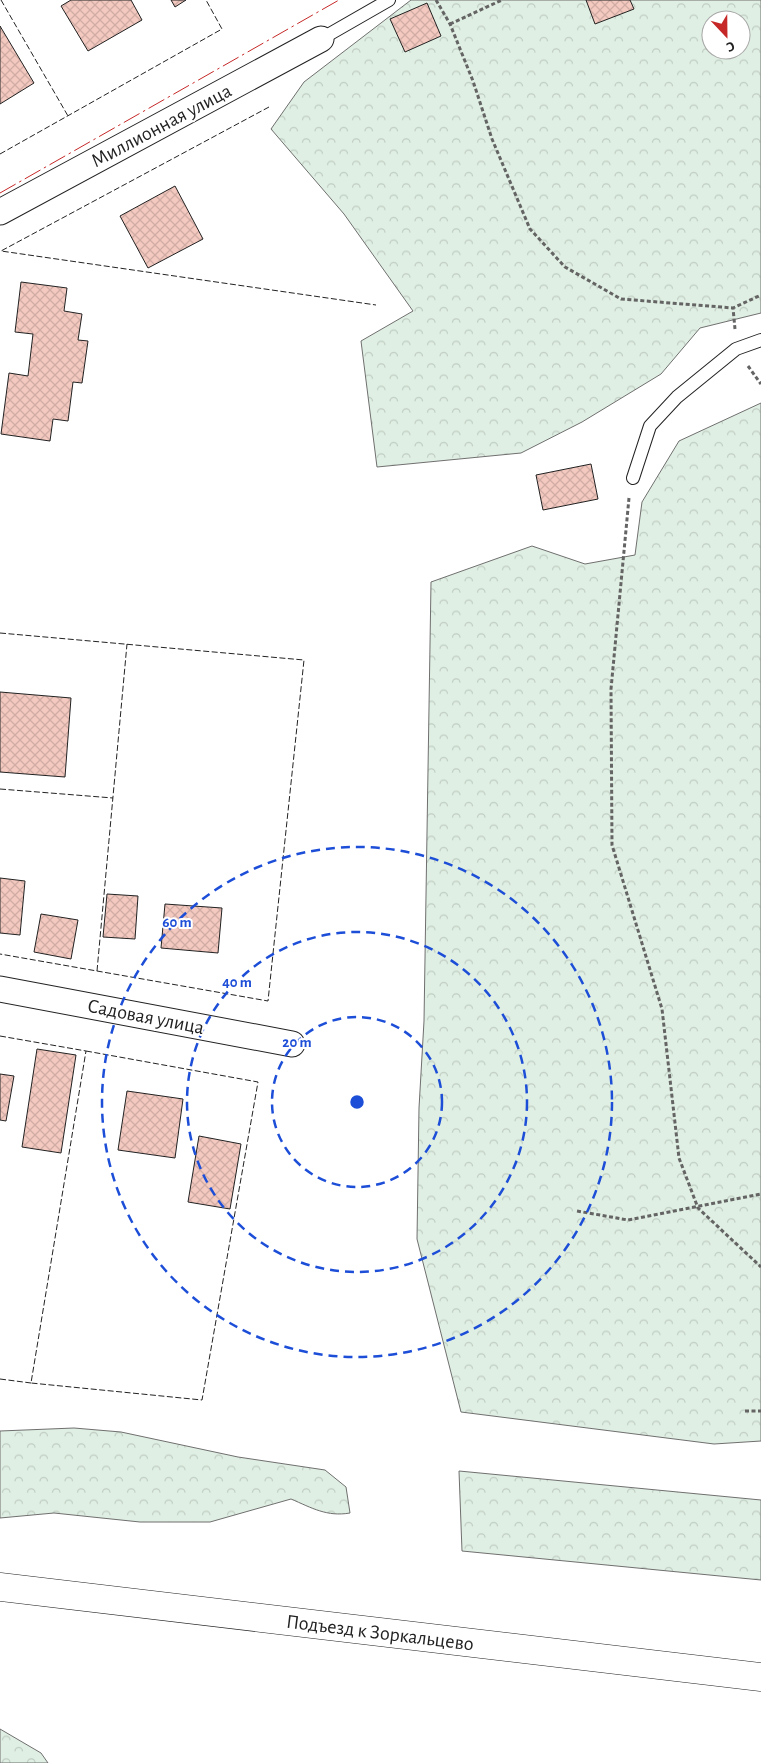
<svg xmlns="http://www.w3.org/2000/svg" width="761" height="1763" font-family="'Alegreya Sans',sans-serif">
	<defs>
		<pattern id="forest-crowns" width="20" height="18" patternUnits="userSpaceOnUse" patternTransform="scale(1.25)"><rect width="20" height="18" fill="#e0efe3"/><path d="M2 6a3 3 0 1 1 6 0M12 15a3 3 0 1 1 6 0" fill="none" stroke="#c0cdc2"/></pattern>
		<pattern id="building-cross-hatch" width="8" height="8" patternUnits="userSpaceOnUse" patternTransform="scale(1.25)"><rect width="8" height="8" fill="#f3c9c0"/><path d="M0 0l8 8M0 8l8-8" fill="none" stroke="#d0aca5"/></pattern>
	</defs>
	<rect width="100%" height="100%" fill="#fff"/>
	<path fill="url(#forest-crowns)" stroke="#6f6f6f" fill-rule="evenodd" d="M 411,0 L 761,0 L 761,313 L 700,328 L 661,374 L 582,422 L 521,453 L 377,467 L 361,341 L 413,311 L 344,214 L 271,129 L 304,82 ZM 711,20 L 741,20 L 741,50 L 711,50 Z
		M 761,403 L 761,1441 L 714,1444 L 461,1412 L 417,1239 L 419,1108 L 424,1021 L 431,582 L 532,546 L 585,564 L 635,555 L 642,502 L 679,441 Z
		M 74,1428 L 121,1432 L 238,1457 L 325,1470 L 346,1487 L 350,1513 C 327,1517 312,1508 291,1499 L 210,1522 L 140,1522 L 54,1513 L 0,1518 L 0,1431 Z
		M 459,1471 L 761,1500 L 761,1580 L 462,1551 Z
		M 0,1729 L 41,1753 L 48,1763 L 0,1763 Z"/>
	<path fill="url(#building-cross-hatch)" stroke="#222" d="M 71,0 L 131,0 L 142,20 L 88,51 L 61,6 Z
		M 171,0 L 186,0 L 175,7 Z
		M 586,0 L 630,0 L 634,9 L 595,24 Z
		M 427,3 L 441,36 L 405,52 L 390,19 Z
		M 0,26 L 34,83 L 0,104 Z
		M 175,186 L 203,239 L 148,268 L 120,216 Z
		M 21,282 L 67,288 L 64,311 L 82,314 L 78,340 L 88,341 L 82,383 L 73,382 L 68,421 L 53,419 L 50,441 L 1,434 L 9,373 L 28,376 L 33,334 L 15,332 Z
		M 591,464 L 598,499 L 543,510 L 536,475 Z
		M 0,692 L 71,698 L 65,777 L 0,772 Z
		M 0,878 L 25,881 L 20,935 L 0,933 Z
		M 107,894 L 138,896 L 135,939 L 103,937 Z
		M 165,904 L 222,908 L 218,953 L 161,948 Z
		M 41,914 L 78,920 L 71,959 L 34,952 Z
		M 37,1049 L 76,1055 L 61,1153 L 22,1147 Z
		M 0,1074 L 14,1076 L 6,1121 L 0,1120 Z
		M 127,1091 L 183,1099 L 175,1158 L 118,1150 Z
		M 199,1136 L 241,1144 L 230,1209 L 188,1202 Z"/>
	<g fill="none" stroke-linecap="round" stroke-linejoin="round">
		<g stroke="#222" stroke-width="14">
			<path id="lane" d="M 321,39 L 389,0
				M 633,478 L 650,426 L 677,397 L 736,349 L 761,340"/>
		</g>
		<g stroke="#222" stroke-width="27">
			<path id="street" d="M 0,212 L 321,39
				M 0,989 L 292,1044"/>
		</g>
		<g stroke="#222" stroke-width="29">
			<path id="secondary" d="M 0,1587 L 761,1677"/>
		</g>
		<path stroke="#646464" stroke-width="3" stroke-dasharray="4 2.5" stroke-linecap="butt" d="M 436,0 L 450,24 L 473,81 L 492,139 L 530,229 L 565,267 L 621,299 L 733,308
			M 450,24 L 502,0
			M 735,329 L 733,308 L 761,295
			M 748,366 L 761,384
			M 629,498 L 611,689 L 612,845 L 662,1009 L 679,1158 L 698,1208 L 761,1267
			M 577,1211 L 628,1220 L 761,1194
			M 745,1411 L 761,1411"/>
		<use href="#lane" stroke="#fff" stroke-width="12"/>
		<use href="#street" stroke="#fff" stroke-width="25"/>
		<use href="#secondary" stroke="#fff" stroke-width="28"/>
		<path stroke="#222" stroke-width="1" stroke-dasharray="6 2.5" stroke-linecap="butt" d="M 1,0 L 68,116
			M 269,107 L 1,251 L 376,305
			M 0,154 L 222,29 L 206,0
			M 0,633 L 304,660 L 268,1001 L 0,954
			M 0,789 L 113,798
			M 97,971 L 127,644
			M 0,1036 L 86,1051
			M 86,1051 L 258,1082 L 202,1400 L 31,1383 Z
			M 0,1379 L 31,1383"/>
		<path stroke="#c62828" stroke-width="1" stroke-dasharray="18 4 2.5 4" stroke-linecap="butt" d="M 0,193 L 339,0"/>
	</g>
	<g fill="none" stroke="#1d4ed8" stroke-width="2.5" stroke-dasharray="9 6">
		<circle cx="357" cy="1102" r="85"/>
		<circle cx="357" cy="1102" r="170"/>
		<circle cx="357" cy="1102" r="255"/>
	</g>
	<g text-anchor="middle" stroke-width="4" stroke-linejoin="round" paint-order="stroke">
		<g font-size="20" fill="#222" stroke="#fff">
			<text transform="translate(161 125) rotate(-28)" y="7">Миллионная улица</text>
			<text transform="translate(146 1016) rotate(11)" y="7">Садовая улица</text>
			<text transform="translate(380 1632) rotate(7)" y="7">Подъезд к Зоркальцево</text>
		</g>
	</g>
	<circle cx="357" cy="1102" r="8" fill="#1d4ed8" stroke="#fff" stroke-width="2.5"/>
	<g font-size="15" text-anchor="middle" font-weight="bold" fill="#1d4ed8" stroke="#fff" stroke-width="4" stroke-linejoin="round" paint-order="stroke">
		<text x="177" y="927">60 m</text>
		<text x="237" y="987">40 m</text>
		<text x="297" y="1047">20 m</text>
	</g>
	<g transform="translate(726 35) rotate(158)"><circle r="24" fill="#ffffff" stroke="#a7a7a7"/>
	<path d="M0-4L9 19L0 12L-9 19Z" fill="#c62828"/>
	<text y="-8" font-size="14" font-weight="bold" text-anchor="middle" fill="#222222">С</text>
	</g>
</svg>
